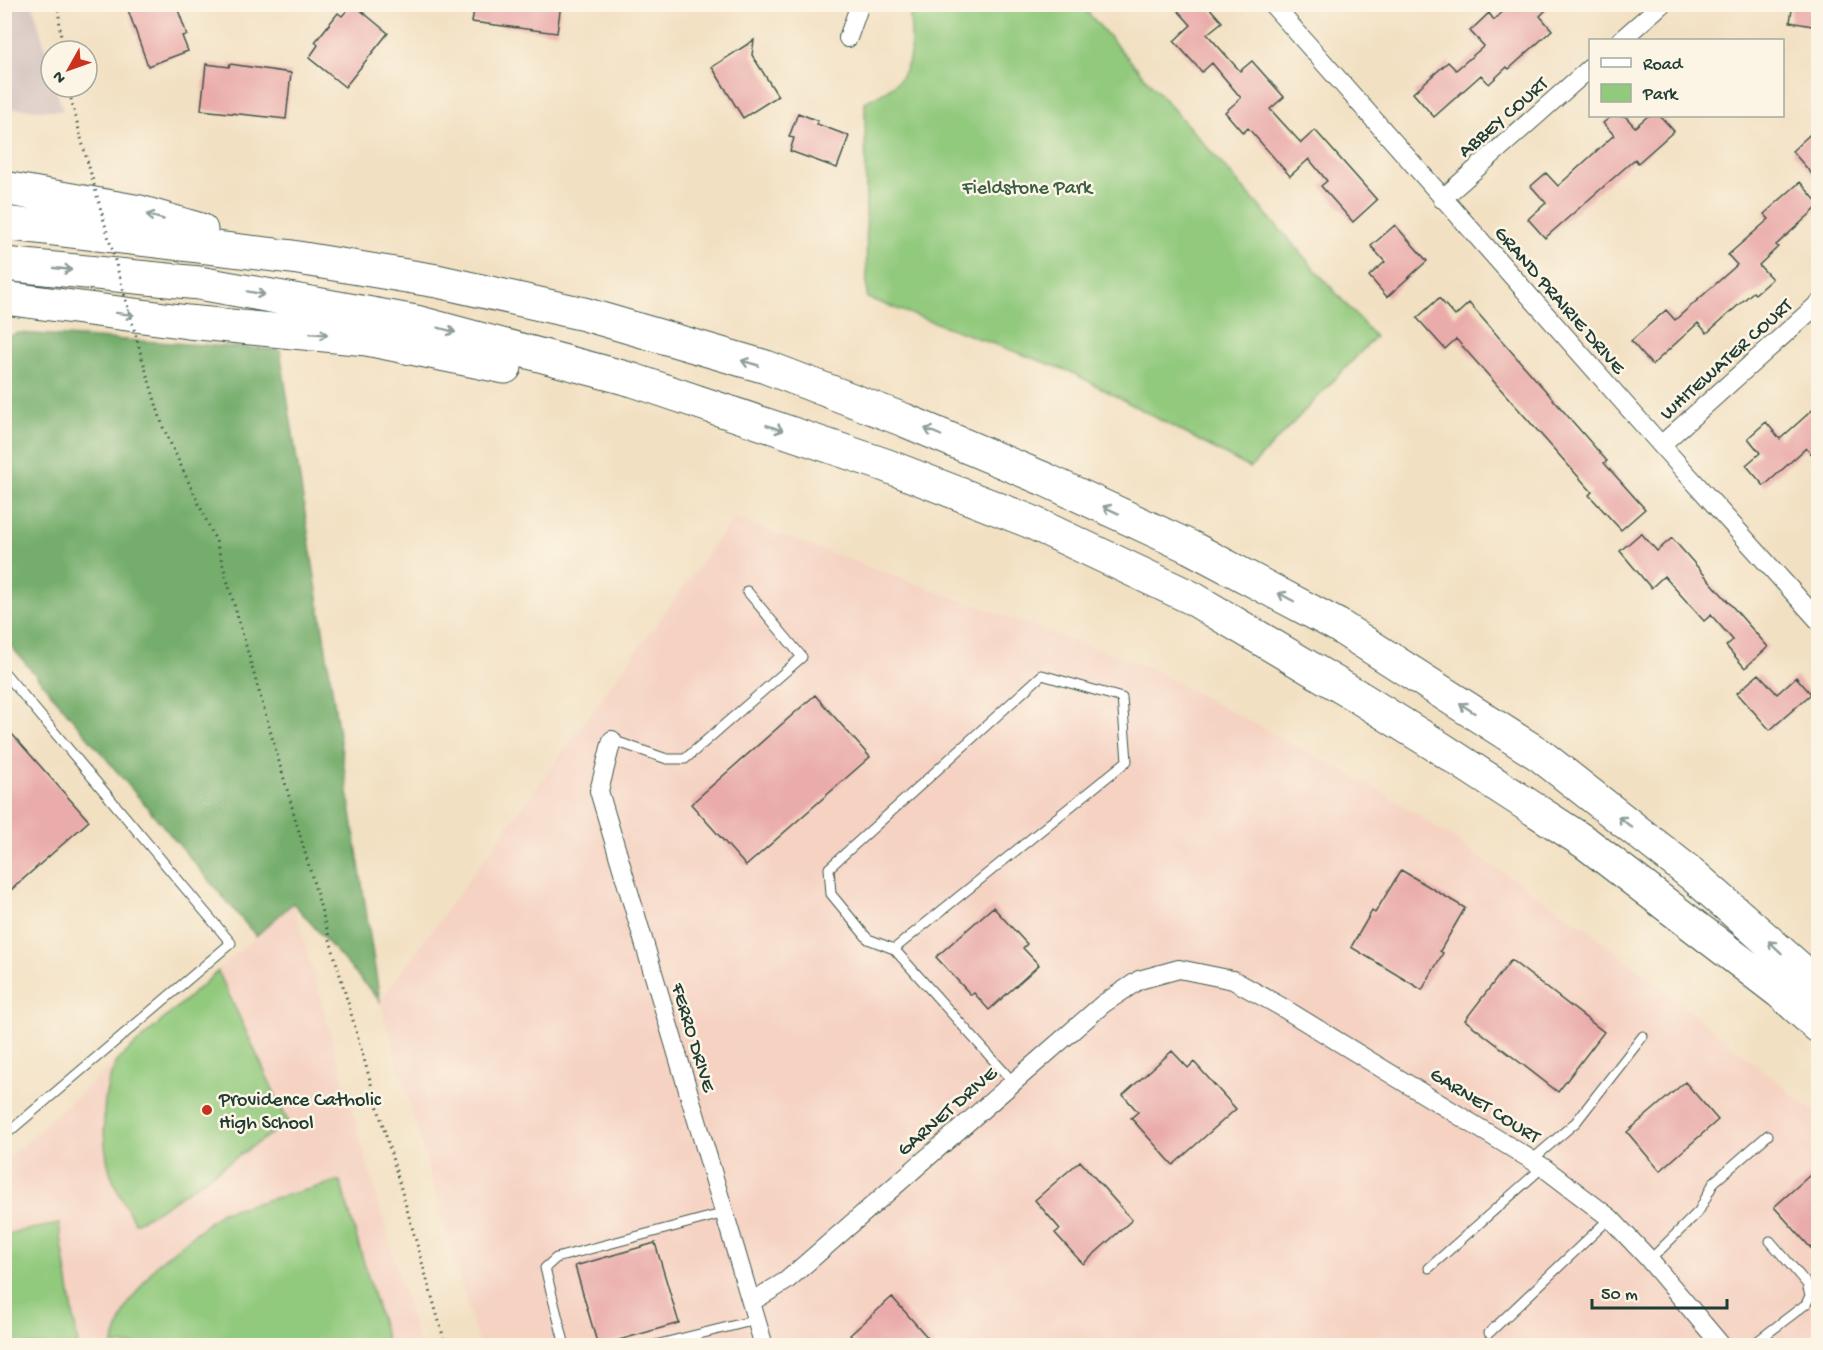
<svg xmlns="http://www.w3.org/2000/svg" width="1823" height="1350" font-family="'Gochi Hand',sans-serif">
	<rect width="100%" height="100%" fill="#fcf5e5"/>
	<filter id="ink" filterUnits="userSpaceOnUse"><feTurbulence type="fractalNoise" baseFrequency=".0167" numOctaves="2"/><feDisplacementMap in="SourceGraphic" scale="12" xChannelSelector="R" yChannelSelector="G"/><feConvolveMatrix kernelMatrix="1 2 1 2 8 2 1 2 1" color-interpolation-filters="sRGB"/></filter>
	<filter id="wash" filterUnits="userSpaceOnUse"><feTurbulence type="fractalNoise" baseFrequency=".008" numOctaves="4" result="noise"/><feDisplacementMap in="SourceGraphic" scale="24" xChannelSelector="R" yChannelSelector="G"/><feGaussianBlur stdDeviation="1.35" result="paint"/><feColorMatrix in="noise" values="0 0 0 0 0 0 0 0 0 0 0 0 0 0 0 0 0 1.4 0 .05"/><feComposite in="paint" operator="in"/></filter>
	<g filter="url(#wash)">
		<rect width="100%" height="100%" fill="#f2e0c2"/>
		<path fill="#f5d2c2" d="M 734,518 L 1150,668 L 1386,794 L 1588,929 L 1818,1115 L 1818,1345 L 479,1345 L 380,1001 Z
			M 293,903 L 419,1345 L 5,1345 L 4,1161 Z"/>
		<path fill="#d1bfbd" d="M 5,4 L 33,5 L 51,69 L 51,87 L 56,87 L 63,111 L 5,108 Z"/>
		<path fill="#91c97d" stroke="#588358" stroke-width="1.5" d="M 909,5 L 1081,5 L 1375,337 L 1250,468 L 1071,372 L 867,298 L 865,102 C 874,97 885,92 894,85 C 917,65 911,32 909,5 Z
			M 218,971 L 288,1122 L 156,1212 L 135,1223 C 110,1180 103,1163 104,1112 C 105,1094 109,1074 119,1059 Z
			M 340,1181 L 388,1345 L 112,1345 L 126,1307 L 157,1264 L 222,1212 Z
			M 59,1224 L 78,1345 L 5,1345 L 5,1236 L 14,1232 Z"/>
		<path fill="#74ad6c" stroke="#4a7550" stroke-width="1.5" d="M 18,333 L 280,350 L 380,1001 L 293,903 L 256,936 L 5,639 L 4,338 Z"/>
		<g id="blocks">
			<path fill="#eaacaa" d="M 126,4 L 176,4 L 187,35 L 182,36 L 188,51 L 148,66 Z
				M 353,4 L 388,33 L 345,87 L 309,58 L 318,45 L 315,42 L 338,13 L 342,16 Z
				M 475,4 L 561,4 L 557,33 L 472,22 Z
				M 1172,4 L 1206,4 L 1222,22 L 1207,34 L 1240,71 L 1252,61 L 1284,97 L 1270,109 L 1301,143 L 1315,130 L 1377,200 L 1353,222 L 1321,186 L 1327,181 L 1309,159 L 1290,176 L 1248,128 L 1243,133 L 1225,112 L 1241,98 L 1212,63 L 1202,72 L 1174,41 L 1191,25 Z
				M 1511,4 L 1552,4 L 1540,16 L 1552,30 L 1509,69 L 1507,67 L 1489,84 L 1481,75 L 1434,117 L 1413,93 L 1448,62 L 1456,70 L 1484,46 L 1470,31 L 1489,13 L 1494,20 Z
				M 1793,4 L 1818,4 L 1818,27 L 1790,22 Z
				M 754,40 L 752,55 L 778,96 L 743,118 L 712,67 Z
				M 206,64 L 229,67 L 230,64 L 291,73 L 286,119 L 201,110 Z
				M 798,113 L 818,121 L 817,124 L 849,136 L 837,168 L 790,151 L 794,138 L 789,137 Z
				M 1612,116 L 1625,116 L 1635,127 L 1648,116 L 1660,116 L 1674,131 L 1638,163 L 1635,159 L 1545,238 L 1528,219 L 1546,203 L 1531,186 L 1546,173 L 1558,186 L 1614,135 L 1603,123 Z
				M 1818,127 L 1818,181 L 1792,151 Z
				M 1800,182 L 1818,203 L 1818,207 L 1776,245 L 1778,247 L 1759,265 L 1772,279 L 1755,294 L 1753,292 L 1707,333 L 1698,323 L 1652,365 L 1631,341 L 1666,310 L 1675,320 L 1737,265 L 1728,255 L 1769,219 L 1764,214 Z
				M 1395,225 L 1427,261 L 1387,297 L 1369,276 L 1385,262 L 1371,246 Z
				M 1439,298 L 1455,316 L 1469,303 L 1607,461 L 1604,463 L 1645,509 L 1621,530 L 1589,495 L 1592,492 L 1456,339 L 1445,349 L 1417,318 Z
				M 1818,405 L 1818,447 L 1811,454 L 1806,448 L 1764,486 L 1746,465 L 1760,453 L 1748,438 L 1766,422 L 1780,439 Z
				M 1641,533 L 1657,551 L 1672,538 L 1768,647 L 1745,668 L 1726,646 L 1733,640 L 1711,615 L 1704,621 L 1664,576 L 1651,588 L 1620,551 Z
				M 1759,674 L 1777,694 L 1796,677 L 1811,694 L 1770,730 L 1737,693 Z
				M 815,695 L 870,757 L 746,866 L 691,804 Z
				M 4,725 L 89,821 L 4,896 Z
				M 1401,870 L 1465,908 L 1440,951 L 1443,953 L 1422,990 L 1351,947 L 1372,911 L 1375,913 Z
				M 993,907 L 1027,944 L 1023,948 L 1039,965 L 989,1010 L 974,993 L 971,995 L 936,957 Z
				M 1511,960 L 1604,1032 L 1558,1092 L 1465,1020 Z
				M 1172,1051 L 1188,1068 L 1194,1062 L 1236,1109 L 1173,1165 L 1131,1118 L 1138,1112 L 1123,1095 Z
				M 1685,1082 L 1718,1120 L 1660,1171 L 1627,1132 Z
				M 1080,1161 L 1132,1220 L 1083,1264 L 1055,1233 L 1060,1229 L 1035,1200 Z
				M 1818,1168 L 1818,1256 L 1774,1207 Z
				M 655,1243 L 679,1323 L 598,1346 L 575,1266 Z
				M 892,1297 L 935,1346 L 859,1346 L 850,1335 Z"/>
		</g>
	</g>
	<g filter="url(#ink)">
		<use href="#blocks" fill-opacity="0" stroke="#3f5549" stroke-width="1.5"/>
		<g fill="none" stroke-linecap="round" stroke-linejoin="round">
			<g stroke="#3f5549" stroke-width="11">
				<path id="lane" d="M 4,672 L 231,943 L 4,1136
					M 612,740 L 667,759 L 685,759 L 802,657 L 747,591
					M 894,949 L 868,939 L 831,894 L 829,868 L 1042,675 L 1122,698 L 1127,761 L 894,949 L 1013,1082
					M 1533,1159 L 1576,1122 L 1643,1036
					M 1650,1260 L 1699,1211 L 1714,1182 L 1768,1135
					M 1429,1268 L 1543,1167
					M 1489,1333 L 1610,1218
					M 565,1346 L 545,1268 L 556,1258 L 725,1213
					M 651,1346 L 756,1320
					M 1751,1346 L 1806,1304 L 1810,1296 L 1807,1284 L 1770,1241"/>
			</g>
			<g stroke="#3f5549" stroke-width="20">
				<path id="street" d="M 1272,4 L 1661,445 L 1818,620
					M 848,38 L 860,4
					M 1621,40 L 1662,4
					M 1442,199 L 1590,68
					M 1661,445 L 1818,304
					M 612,740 L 599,791 L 764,1346
					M 751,1302 L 786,1281 L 1103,1004 L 1139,980 L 1179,969 L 1233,980 L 1280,1006 L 1543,1167 L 1610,1218 L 1646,1256 L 1722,1346"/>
			</g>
			<g stroke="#3f5549" stroke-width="35">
				<path id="highway" d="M 4,188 L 140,212 L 201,230
					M 4,223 L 292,257 L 437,281 L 584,314 L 766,367 L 904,420 L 1044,479 L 1190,547 L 1337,625 L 1540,755 L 1694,876 L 1818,985
					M 4,264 L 199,283 L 416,322 L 633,380 L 885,465 L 1029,521 L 1192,598 L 1357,696 L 1434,744 L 1586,843 L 1780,992 L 1818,1026
					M 4,298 L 188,322 L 367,339 L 505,367"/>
			</g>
			<path stroke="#3f5549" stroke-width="3" stroke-dasharray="1.5 4.5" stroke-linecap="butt" d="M 58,4 L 62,51
				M 68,87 L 81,138
				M 142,358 L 163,427 L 216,541 L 446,1346"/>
			<use href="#lane" stroke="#fff" stroke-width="9"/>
			<use href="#street" stroke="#fff" stroke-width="18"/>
			<use href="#highway" stroke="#fff" stroke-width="33"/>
			<path stroke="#3f5549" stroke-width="3" stroke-dasharray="1.5 4.5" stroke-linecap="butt" d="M 81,138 L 142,358"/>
		</g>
		<defs><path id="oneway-shaft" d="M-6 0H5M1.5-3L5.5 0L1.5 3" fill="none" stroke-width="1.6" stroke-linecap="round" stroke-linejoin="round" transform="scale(1.5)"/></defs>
		<g stroke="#8f9e9a">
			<use href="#oneway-shaft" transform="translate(155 217) rotate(-164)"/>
			<use href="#oneway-shaft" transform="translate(63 269) rotate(6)"/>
			<use href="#oneway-shaft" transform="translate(256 293) rotate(10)"/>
			<use href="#oneway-shaft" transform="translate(125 314) rotate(7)"/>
			<use href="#oneway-shaft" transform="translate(447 330) rotate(15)"/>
			<use href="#oneway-shaft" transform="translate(319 334) rotate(5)"/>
			<use href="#oneway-shaft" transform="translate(750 363) rotate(-164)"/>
			<use href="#oneway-shaft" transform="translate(775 428) rotate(19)"/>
			<use href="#oneway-shaft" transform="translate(933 432) rotate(-157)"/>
			<use href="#oneway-shaft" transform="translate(1111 510) rotate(-155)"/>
			<use href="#oneway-shaft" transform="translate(1286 597) rotate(-152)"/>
			<use href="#oneway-shaft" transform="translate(1467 708) rotate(-147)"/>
			<use href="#oneway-shaft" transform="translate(1625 822) rotate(-142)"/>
			<use href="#oneway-shaft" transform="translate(1775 947) rotate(-137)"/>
		</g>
	</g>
	<circle fill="#c8321e" stroke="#fcf5e5" stroke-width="2" cx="207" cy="1110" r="6"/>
	<g text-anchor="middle" stroke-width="5" stroke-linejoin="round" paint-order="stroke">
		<g font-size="20" fill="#1f3d34" stroke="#fcf5e5">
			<text transform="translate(1502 116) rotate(-41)" y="7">ABBEY COURT</text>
			<text transform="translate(1561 299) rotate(49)" y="7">GRAND PRAIRIE DRIVE</text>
			<text transform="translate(1725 358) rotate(-42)" y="7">WHITEWATER COURT</text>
			<text transform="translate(695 1037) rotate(73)" y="7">FERRO DRIVE</text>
			<text transform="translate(1486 1104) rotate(32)" y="7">GARNET COURT</text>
			<text transform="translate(946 1110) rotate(-41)" y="7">GARNET DRIVE</text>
		</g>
		<g font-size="20" fill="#3c6046" stroke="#fcf5e5">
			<text x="1027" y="193">Fieldstone Park</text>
		</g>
		<g font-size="20" fill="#1f3d34" stroke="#fcf5e5" text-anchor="start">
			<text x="219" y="1105">Providence Catholic<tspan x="219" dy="23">High School</tspan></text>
		</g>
	</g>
	<rect width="1823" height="1350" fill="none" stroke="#fcf5e5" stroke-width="24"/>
	<rect x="1589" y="39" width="195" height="78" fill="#fcf5e5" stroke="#a4ab9e" stroke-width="1.5"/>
	<rect x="1601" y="58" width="30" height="9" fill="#ffffff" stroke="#a4ab9e" stroke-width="1.5"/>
	<text x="1643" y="69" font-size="18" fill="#1f3d34">Road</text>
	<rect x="1601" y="84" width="30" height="18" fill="#91c97d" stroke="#a4ab9e" stroke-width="1.5"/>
	<text x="1643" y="99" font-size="18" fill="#1f3d34">Park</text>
	<g transform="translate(69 69) rotate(230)"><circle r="28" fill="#fcf5e5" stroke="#a4ab9e" stroke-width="1.5"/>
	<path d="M0-4.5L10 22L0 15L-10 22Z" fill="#c8321e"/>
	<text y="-9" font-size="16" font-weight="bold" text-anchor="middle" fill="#1f3d34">N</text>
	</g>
	<path d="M1592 1299v9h135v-9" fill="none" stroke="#1f3d34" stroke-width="3"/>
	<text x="1601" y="1299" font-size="18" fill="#1f3d34" stroke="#fcf5e5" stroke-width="4.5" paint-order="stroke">50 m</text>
</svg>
